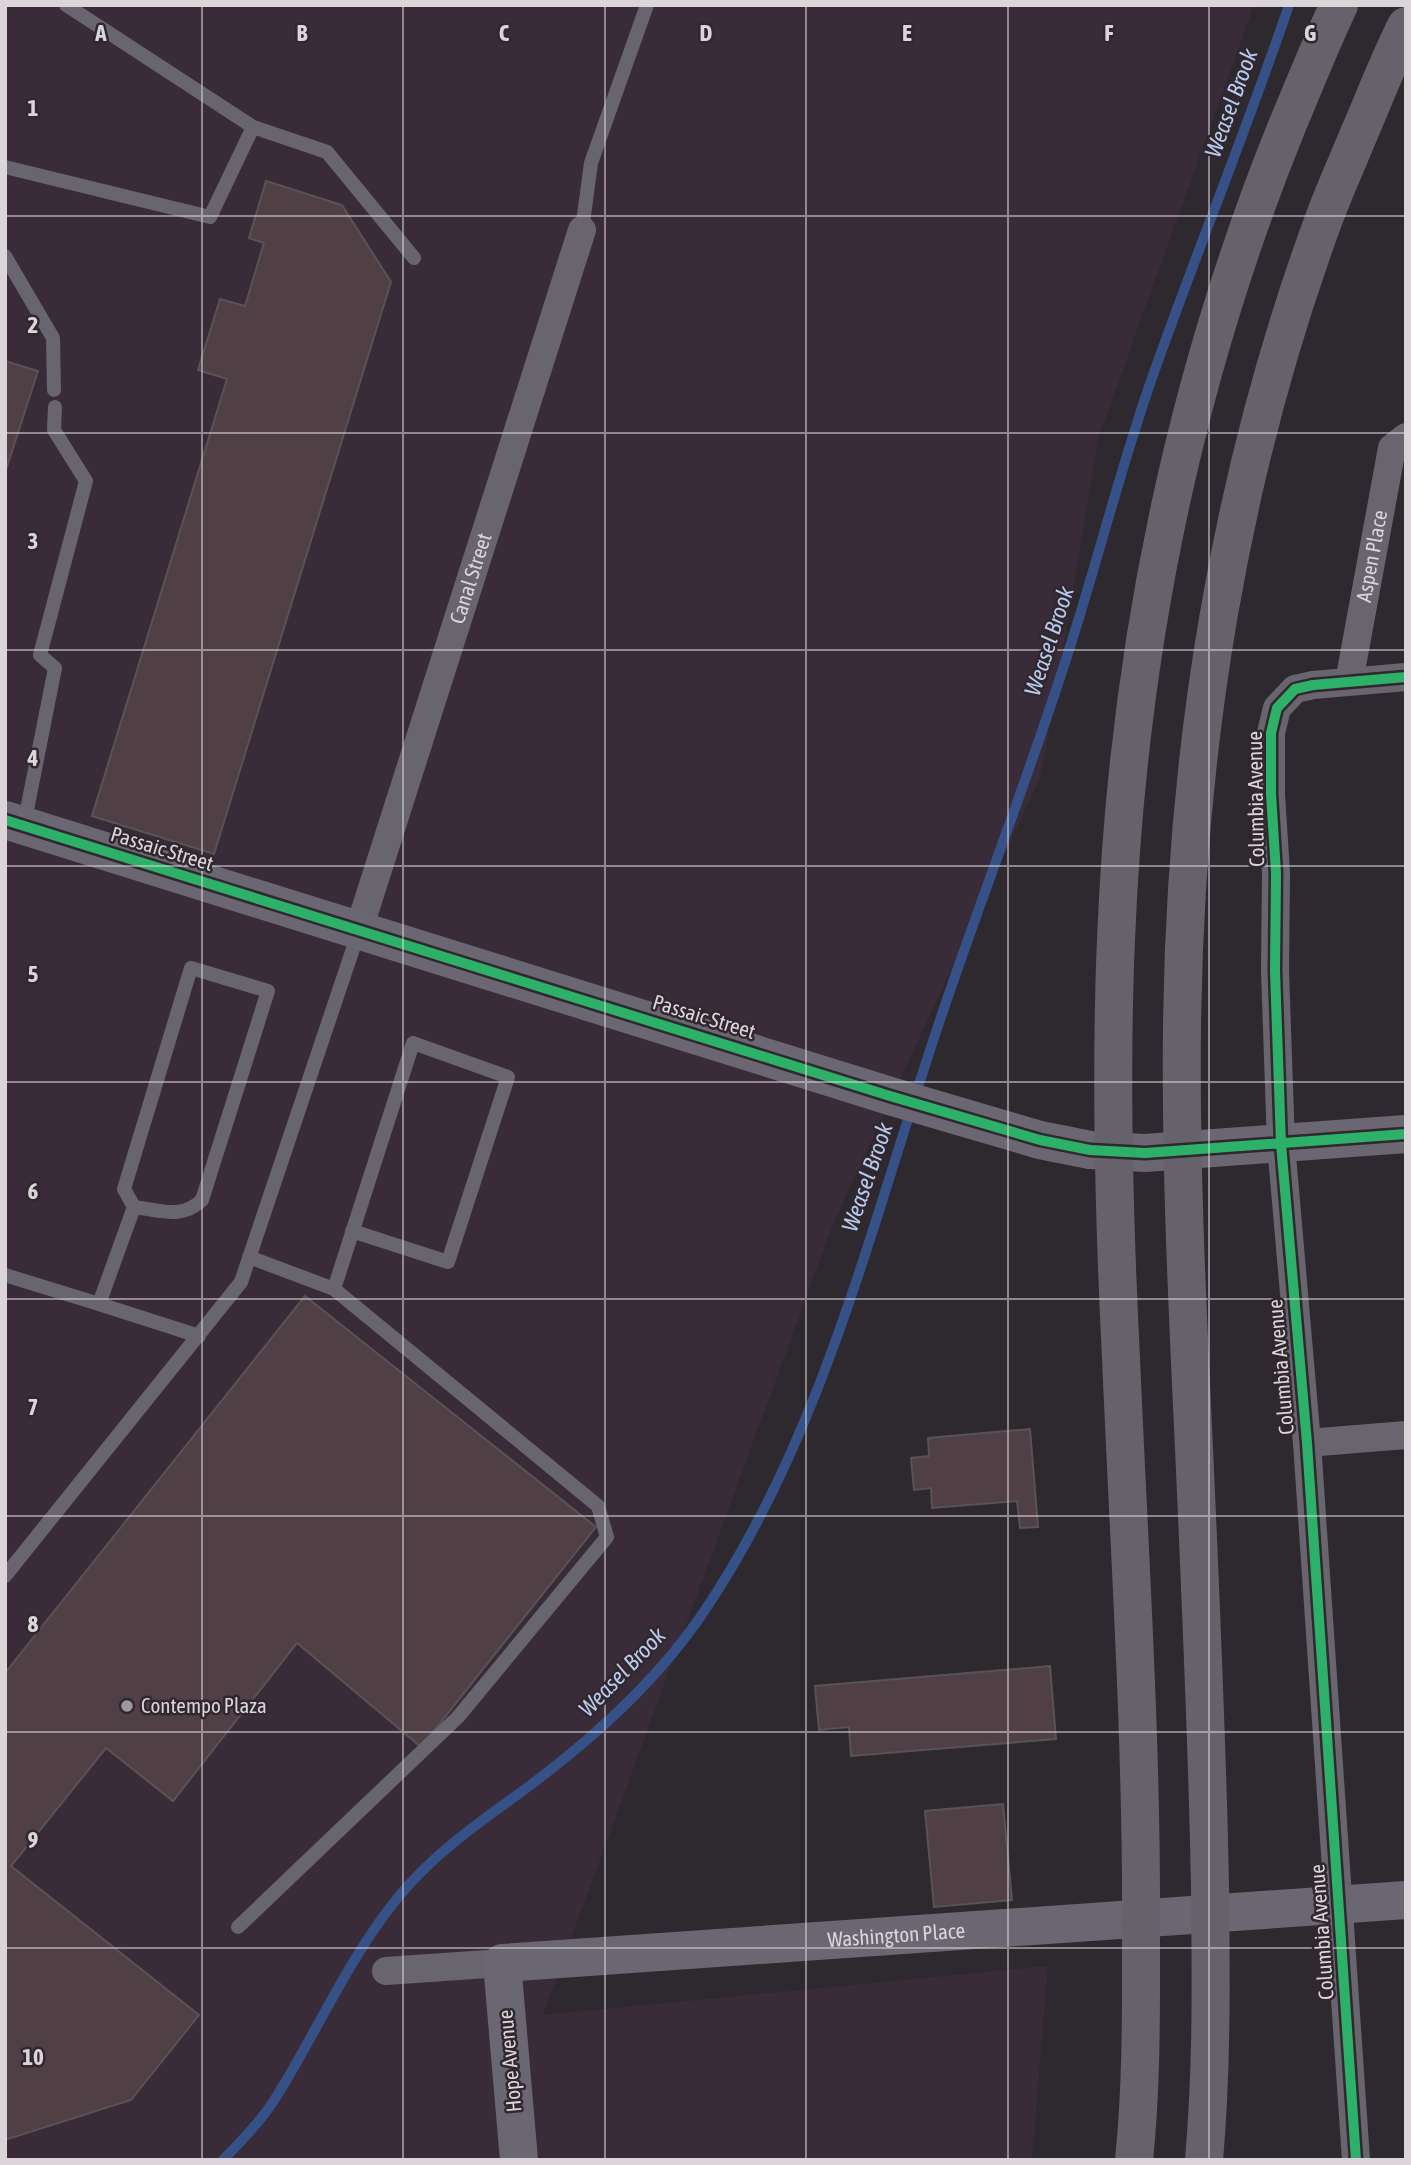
<svg xmlns="http://www.w3.org/2000/svg" width="1411" height="2165" font-family="'Asap Condensed',sans-serif">
	<rect width="100%" height="100%" fill="#2e292e"/>
	<path fill="#392c38" d="M 5,5 L 1254,5 L 1099,436 L 1041,776 L 833,1224 L 543,2015 L 1048,1966 L 1032,2160 L 5,2160 L 5,1566 L 9,1561 L 5,1559 Z"/>
	<g fill="none" stroke-linecap="round" stroke-linejoin="round">
		<path stroke="#355188" stroke-width="10" d="M 223,2160 C 242,2140 264,2118 278,2094 C 319,2028 350,1955 400,1895 C 437,1850 486,1818 532,1784 C 597,1735 659,1679 705,1610 C 822,1436 871,1226 937,1029 C 981,897 1033,767 1074,634 C 1101,548 1123,460 1153,375 C 1197,251 1247,129 1289,5"/>
	</g>
	<path fill="#504046" stroke="#585355" stroke-width="2" d="M 266,181 L 342,205 L 391,282 L 214,854 L 92,816 L 227,379 L 198,370 L 220,299 L 245,306 L 264,243 L 249,238 Z
		M 5,361 L 38,371 L 5,473 Z
		M 305,1296 L 596,1527 L 421,1747 L 297,1643 L 173,1801 L 106,1748 L 11,1866 L 199,2015 L 131,2100 L 5,2140 L 5,1673 Z
		M 1030,1429 L 1038,1527 L 1020,1528 L 1017,1501 L 932,1508 L 931,1488 L 914,1490 L 911,1458 L 929,1456 L 928,1438 Z
		M 1050,1666 L 1056,1739 L 851,1756 L 849,1727 L 819,1730 L 815,1686 Z
		M 1003,1804 L 1012,1900 L 934,1907 L 925,1811 Z"/>
	<g fill="none" stroke-linecap="round" stroke-linejoin="round">
		<path stroke="#69656f" stroke-width="14" d="M 66,5 L 253,127
			M 5,167 L 210,217 L 253,127 L 327,152 L 414,258
			M 582,230 L 591,163 L 647,5
			M 5,256 L 53,338 L 54,390
			M 24,825 L 55,668 L 40,655 L 86,481 L 54,430 L 55,407
			M 134,1207 C 160,1210 181,1220 202,1200 L 268,991 L 191,968 L 124,1189 L 134,1207 L 99,1304 L 199,1336
			M 5,1275 L 99,1304
			M 334,1289 L 413,1043 L 508,1077 L 448,1262 L 352,1231
			M 5,1576 L 241,1282 L 359,931
			M 238,1927 L 458,1717 L 607,1537 L 598,1506 L 334,1289 L 249,1257"/>
		<g stroke="#69656f" stroke-width="28">
			<path id="s1" d="M 1349,682 L 1392,448 L 1406,437"/>
			<path id="s2" d="M 359,929 L 582,230"/>
			<path d="M 1307,1443 L 1406,1435"/>
			<path d="M 386,1971 L 502,1963"/>
			<path d="M 1356,2160 L 1307,1443 L 1281,1144 L 1275,971 L 1276,873 L 1271,794 L 1271,733 L 1277,708 L 1295,689 L 1313,685 L 1406,677"/>
		</g>
		<g stroke="#6b6772" stroke-width="38">
			<path d="M 5,820 L 890,1096 L 1040,1140 L 1090,1150 L 1145,1153 L 1406,1134"/>
			<path id="s3" d="M 519,2160 L 502,1963 L 1406,1900"/>
		</g>
		<path stroke="#66626b" stroke-width="38" d="M 1134,2160 C 1142,2083 1141,2006 1141,1929 C 1142,1738 1129,1548 1121,1358 C 1114,1219 1110,1079 1116,940 C 1127,661 1182,385 1287,126 C 1304,86 1320,45 1339,5
			M 1204,2160 C 1212,2069 1211,1978 1210,1888 C 1208,1771 1203,1655 1198,1539 C 1191,1369 1180,1198 1182,1028 C 1185,752 1229,475 1325,216 C 1335,189 1347,163 1358,136 C 1374,99 1388,62 1406,26"/>
		<g stroke="#30272f" stroke-width="15">
			<path id="cycleway" d="M 5,820 L 890,1096 L 1040,1140 L 1090,1150 L 1145,1153 L 1406,1134
				M 1356,2160 L 1307,1443 L 1281,1144 L 1275,971 L 1276,873 L 1271,794 L 1271,733 L 1277,708 L 1295,689 L 1313,685 L 1406,677"/>
		</g>
		<use href="#cycleway" stroke="#2db169" stroke-width="10"/>
	</g>
	<path fill="none" stroke="#dbd5da" stroke-width="2" stroke-opacity="0.55" d="M 202,5 L 202,2160M 403,5 L 403,2160M 605,5 L 605,2160M 806,5 L 806,2160M 1008,5 L 1008,2160M 1209,5 L 1209,2160M 5,216 L 1406,216M 5,433 L 1406,433M 5,650 L 1406,650M 5,866 L 1406,866M 5,1082 L 1406,1082M 5,1299 L 1406,1299M 5,1516 L 1406,1516M 5,1732 L 1406,1732M 5,1948 L 1406,1948"/>
	<circle fill="#9e999e" stroke="#30272f" stroke-width="2.5" cx="127" cy="1706" r="7"/>
	<g text-anchor="middle" stroke-width="5" stroke-linejoin="round" paint-order="stroke">
		<g font-size="21" fill="#dbd5da" stroke="#30272f">
			<text dy="7" stroke="none"><textPath href="#s1" startOffset="128">Aspen Place</textPath></text>
			<text dy="7" stroke="none"><textPath href="#s2" startOffset="368">Canal Street</textPath></text>
			<text transform="translate(1256 799) rotate(-91)" y="7">Columbia Avenue</text>
			<text transform="translate(162 849) rotate(17)" y="7">Passaic Street</text>
			<text transform="translate(704 1017) rotate(17)" y="7">Passaic Street</text>
			<text transform="translate(1281 1367) rotate(-95)" y="7">Columbia Avenue</text>
			<text transform="translate(1322 1932) rotate(-94)" y="7">Columbia Avenue</text>
			<text dy="7" stroke="none"><textPath href="#s3" startOffset="593">Washington Place</textPath></text>
			<text transform="translate(510 2061) rotate(-95)" y="7">Hope Avenue</text>
		</g>
		<g font-size="21" fill="#dbd5da" stroke="#30272f" text-anchor="start">
			<text x="141" y="1713">Contempo Plaza</text>
		</g>
		<g font-size="23" font-style="italic" fill="#b8cbee" stroke="#30272f">
			<text transform="translate(1231 103) rotate(-70)" y="8">Weasel Brook</text>
			<text transform="translate(1049 641) rotate(-72)" y="8">Weasel Brook</text>
			<text transform="translate(867 1177) rotate(-71)" y="8">Weasel Brook</text>
			<text transform="translate(622 1672) rotate(-46)" y="8">Weasel Brook</text>
		</g>
	</g>
	<g font-size="23" text-anchor="middle" font-weight="bold" fill="#dbd5da" stroke="#30272f" stroke-width="5" stroke-linejoin="round" paint-order="stroke">
		<text x="101" y="41">A</text>
		<text x="302" y="41">B</text>
		<text x="504" y="41">C</text>
		<text x="706" y="41">D</text>
		<text x="907" y="41">E</text>
		<text x="1109" y="41">F</text>
		<text x="1310" y="41">G</text>
		<text x="33" y="116">1</text>
		<text x="33" y="333">2</text>
		<text x="33" y="549">3</text>
		<text x="33" y="766">4</text>
		<text x="33" y="982">5</text>
		<text x="33" y="1199">6</text>
		<text x="33" y="1415">7</text>
		<text x="33" y="1632">8</text>
		<text x="33" y="1848">9</text>
		<text x="33" y="2065">10</text>
	</g>
	<rect width="1411" height="2165" fill="none" stroke="#dbd5da" stroke-width="14"/>
</svg>
